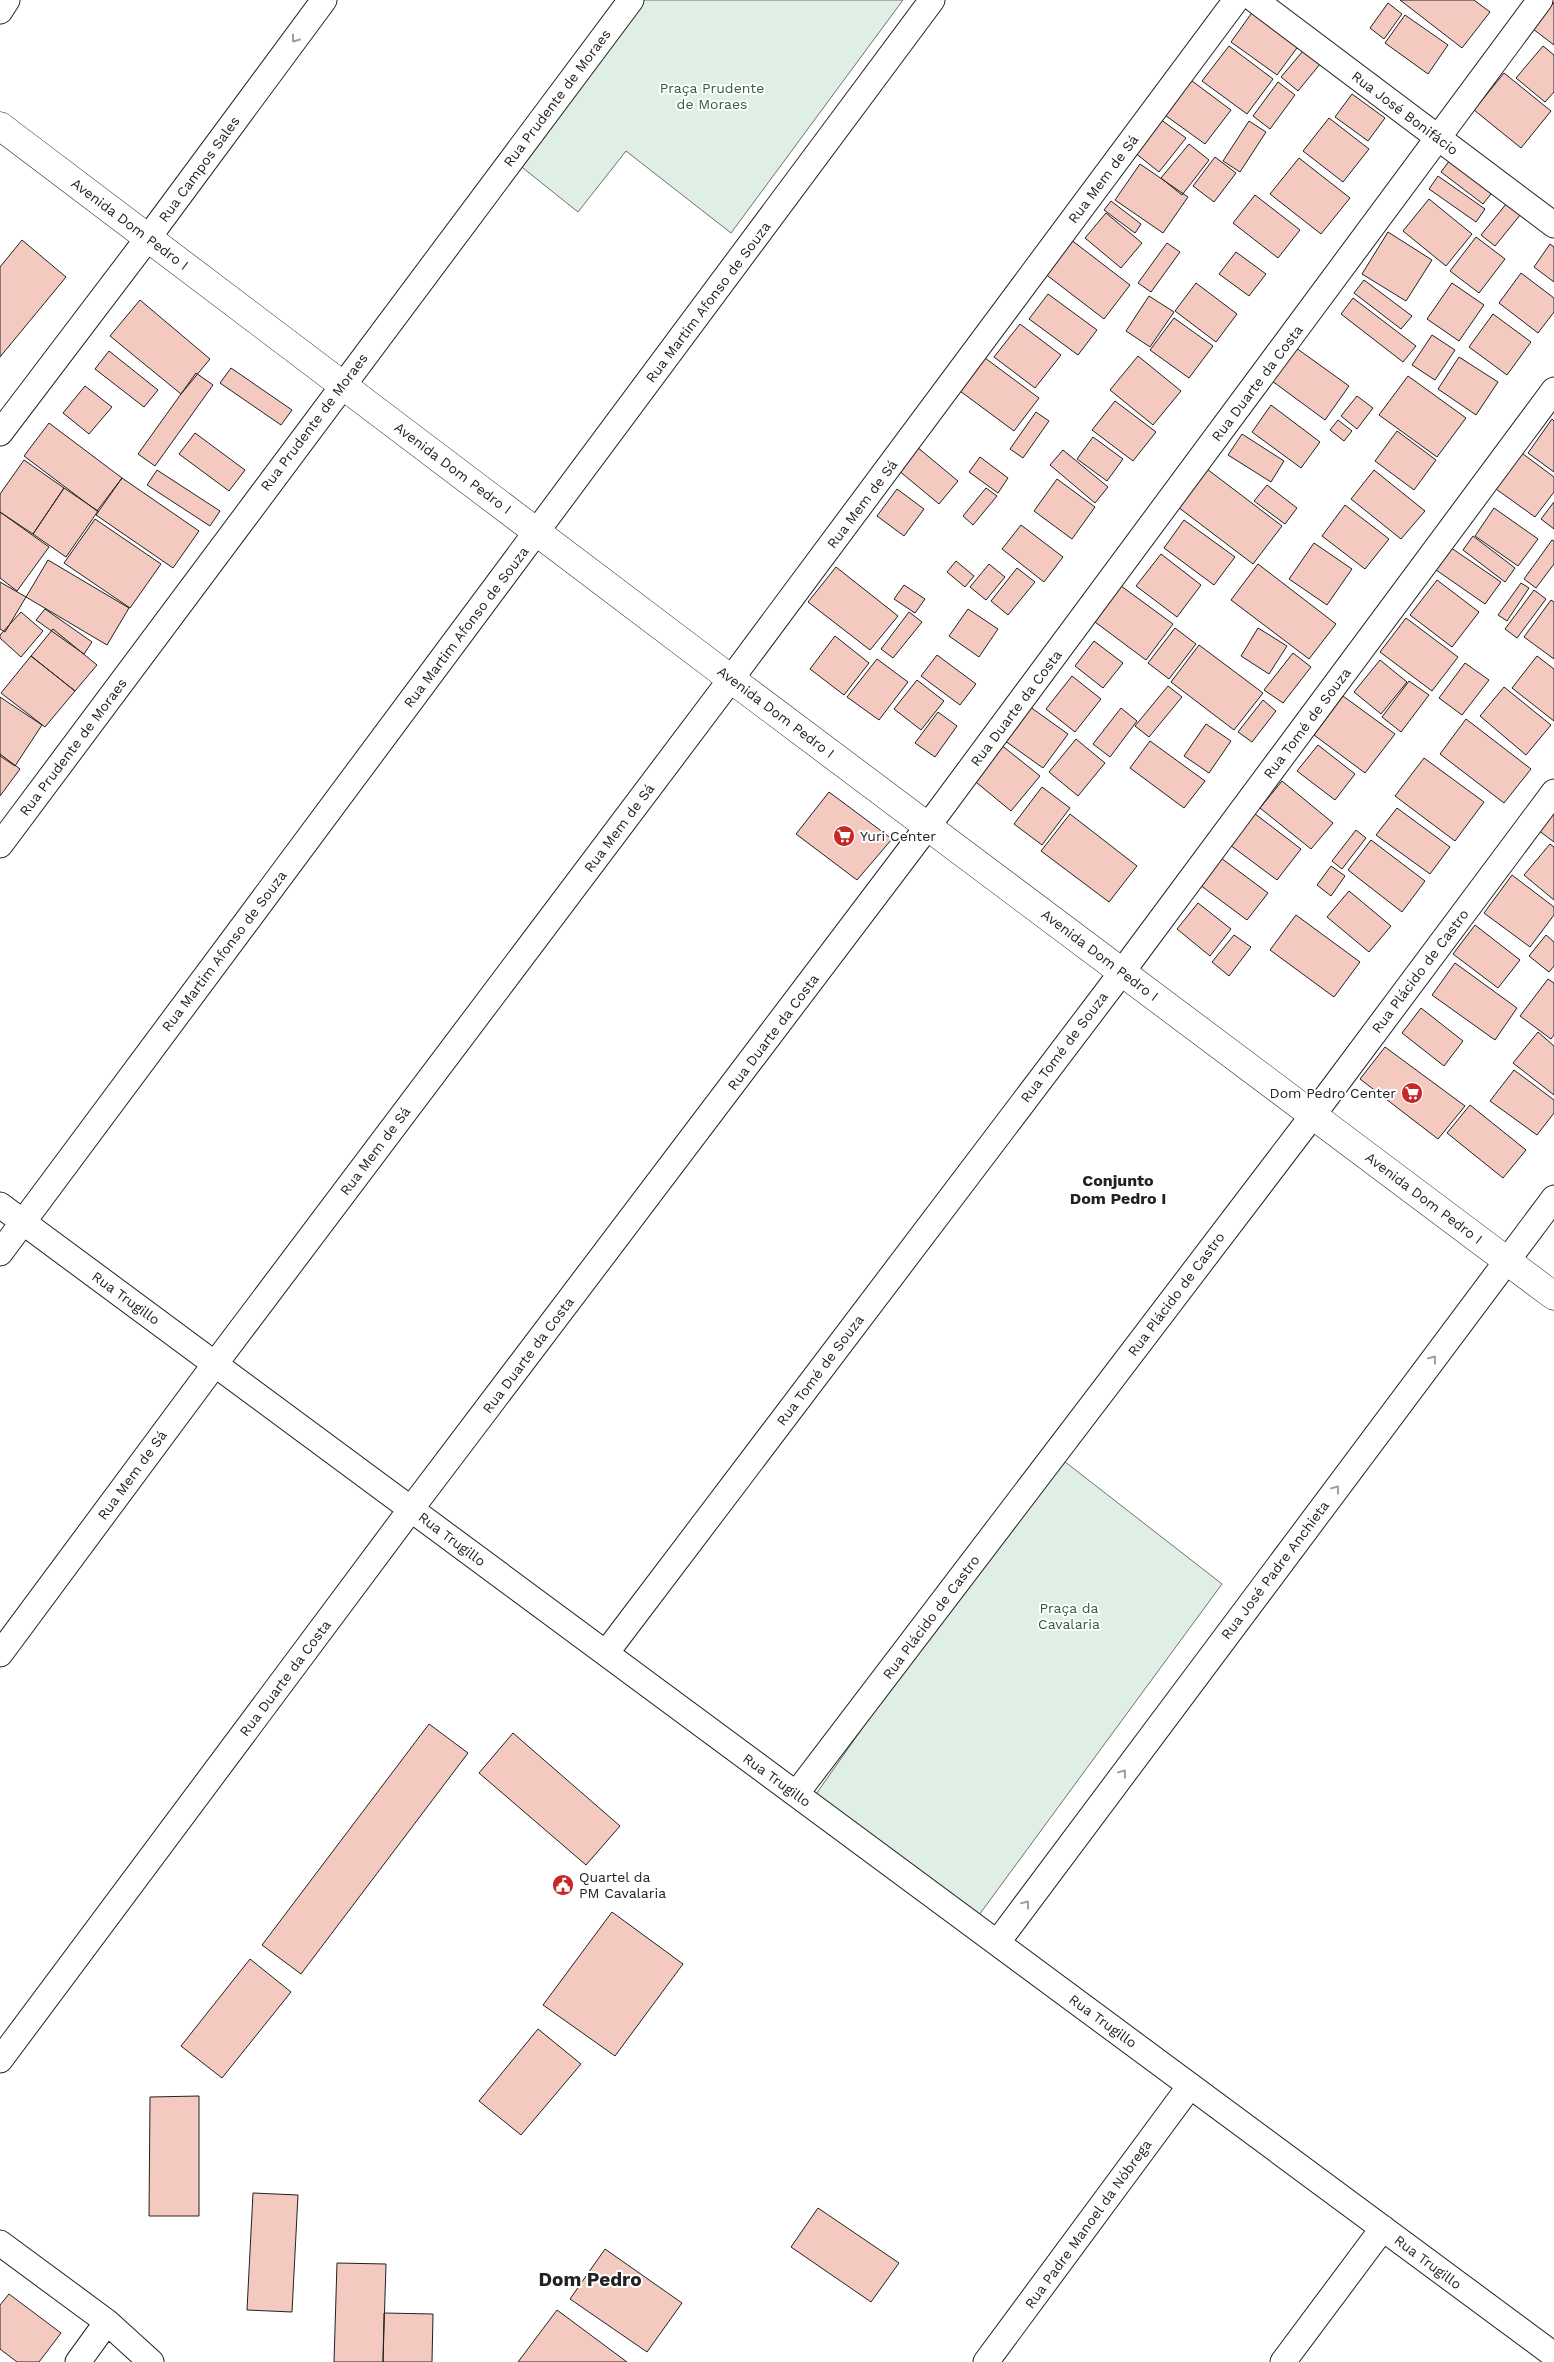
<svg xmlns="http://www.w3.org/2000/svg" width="1554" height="2362" font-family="'Work Sans',sans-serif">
	<rect width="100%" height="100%" fill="#fff"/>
	<path fill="#e0efe3" stroke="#6f6f6f" d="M 640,0 L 903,0 L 731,233 L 626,151 L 578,212 L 518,164 Z
		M 1055,1454 L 1222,1584 L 979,1915 L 814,1797 Z"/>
	<path fill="#f3c9c0" stroke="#222" d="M 1400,0 L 1474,0 L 1490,12 L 1462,48 Z
		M 1554,2 L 1554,45 L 1533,29 Z
		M 1388,3 L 1402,14 L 1384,39 L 1370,28 Z
		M 1256,7 L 1302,41 L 1277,75 L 1231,42 Z
		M 1405,15 L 1448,45 L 1428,74 L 1385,43 Z
		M 1308,45 L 1325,58 L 1298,91 L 1281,77 Z
		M 1229,46 L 1273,79 L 1247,114 L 1202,81 Z
		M 1543,46 L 1554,55 L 1554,92 L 1545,102 L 1516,78 Z
		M 1504,73 L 1551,111 L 1521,148 L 1474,110 Z
		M 1188,78 L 1231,110 L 1205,144 L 1162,113 Z
		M 1278,82 L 1295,95 L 1270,129 L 1253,116 Z
		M 1352,94 L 1385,118 L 1368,141 L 1335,117 Z
		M 1329,118 L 1369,149 L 1343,182 L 1303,151 Z
		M 1160,119 L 1186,138 L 1159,172 L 1134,152 Z
		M 1249,121 L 1266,132 L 1240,172 L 1223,161 Z
		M 1189,144 L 1209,160 L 1182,195 L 1161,178 Z
		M 1453,156 L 1495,189 L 1483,204 L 1441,172 Z
		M 1215,157 L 1236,173 L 1214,202 L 1193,186 Z
		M 1299,158 L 1350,198 L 1321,234 L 1270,194 Z
		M 1140,164 L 1188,197 L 1163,233 L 1115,200 Z
		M 1438,176 L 1485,209 L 1476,222 L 1429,189 Z
		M 1255,195 L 1300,230 L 1278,258 L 1233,223 Z
		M 1511,198 L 1525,209 L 1495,246 L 1481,235 Z
		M 1429,199 L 1472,234 L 1446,266 L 1403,231 Z
		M 1111,201 L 1141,224 L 1135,233 L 1104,210 Z
		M 1106,213 L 1142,243 L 1121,268 L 1085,238 Z
		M 1388,232 L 1432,260 L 1406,301 L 1362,274 Z
		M 1476,237 L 1505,259 L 1479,293 L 1450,271 Z
		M 1070,239 L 1130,285 L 1104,319 L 1044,273 Z
		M 22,240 L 66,277 L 0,357 L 0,267 Z
		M 1167,243 L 1180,252 L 1151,292 L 1138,283 Z
		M 1550,244 L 1554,247 L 1554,282 L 1534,267 Z
		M 1236,252 L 1266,274 L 1249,296 L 1219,274 Z
		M 1521,273 L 1554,298 L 1554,312 L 1538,333 L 1499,303 Z
		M 1364,280 L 1412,316 L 1401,329 L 1354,293 Z
		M 1196,283 L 1237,314 L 1216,342 L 1175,311 Z
		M 1452,283 L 1484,305 L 1459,341 L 1427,319 Z
		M 1048,294 L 1097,330 L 1078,355 L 1029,319 Z
		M 1149,296 L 1174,312 L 1150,347 L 1126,331 Z
		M 1353,298 L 1416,346 L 1403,362 L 1341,314 Z
		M 140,300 L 210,359 L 181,394 L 110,336 Z
		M 1493,314 L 1531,342 L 1507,375 L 1469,347 Z
		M 1174,318 L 1213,346 L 1189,378 L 1150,350 Z
		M 1020,324 L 1061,355 L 1035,388 L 994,357 Z
		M 1432,335 L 1455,350 L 1435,380 L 1412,365 Z
		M 1292,345 L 1349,386 L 1325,420 L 1268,378 Z
		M 109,351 L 158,390 L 144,407 L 95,369 Z
		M 1138,356 L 1181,391 L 1153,425 L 1110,390 Z
		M 1459,357 L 1498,382 L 1476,415 L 1438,389 Z
		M 985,358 L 1039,398 L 1014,431 L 960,391 Z
		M 231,368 L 292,410 L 281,425 L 220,383 Z
		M 196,373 L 213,385 L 155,466 L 138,454 Z
		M 1408,376 L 1466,418 L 1437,457 L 1379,415 Z
		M 85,386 L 112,407 L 89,434 L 63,413 Z
		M 1357,396 L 1373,408 L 1357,429 L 1341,416 Z
		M 1115,401 L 1156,432 L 1133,461 L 1092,430 Z
		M 1271,405 L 1320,442 L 1301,468 L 1252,432 Z
		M 1036,412 L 1049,421 L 1023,458 L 1010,449 Z
		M 1552,419 L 1554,421 L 1554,472 L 1528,453 Z
		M 1338,420 L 1352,431 L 1344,441 L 1330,430 Z
		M 49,423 L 122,478 L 97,511 L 24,456 Z
		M 1397,431 L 1436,460 L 1414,490 L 1375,461 Z
		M 195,433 L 245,470 L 229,491 L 179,454 Z
		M 1242,434 L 1284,461 L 1271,482 L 1228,455 Z
		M 1093,437 L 1123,459 L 1107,481 L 1077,459 Z
		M 917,447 L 958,481 L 939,504 L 898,470 Z
		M 1515,448 L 1554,477 L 1554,492 L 1535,517 L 1489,484 Z
		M 1063,450 L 1108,487 L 1095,503 L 1050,465 Z
		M 980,457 L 1008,478 L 998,493 L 969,472 Z
		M 24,460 L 64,488 L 33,534 L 0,512 L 0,494 Z
		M 1203,466 L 1282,526 L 1253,564 L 1174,504 Z
		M 157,470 L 220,511 L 210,526 L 147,485 Z
		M 1374,470 L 1425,511 L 1401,539 L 1351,499 Z
		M 122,478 L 199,531 L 173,568 L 96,515 Z
		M 1057,479 L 1095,507 L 1072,539 L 1034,511 Z
		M 1267,485 L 1297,508 L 1285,524 L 1254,501 Z
		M 64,488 L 98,511 L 66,557 L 33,534 Z
		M 986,488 L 997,496 L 973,525 L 963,516 Z
		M 897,489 L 924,509 L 904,536 L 877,516 Z
		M 1554,502 L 1554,529 L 1541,519 Z
		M 1345,505 L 1389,539 L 1365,569 L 1322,536 Z
		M 1494,508 L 1538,539 L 1518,566 L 1475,536 Z
		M 0,512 L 49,547 L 17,591 L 0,578 Z
		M 95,519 L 161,564 L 130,608 L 64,563 Z
		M 1184,520 L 1235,557 L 1214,585 L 1164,548 Z
		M 1021,525 L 1063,557 L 1044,582 L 1002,549 Z
		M 1473,536 L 1515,568 L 1505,582 L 1463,550 Z
		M 1552,540 L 1554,541 L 1554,564 L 1536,588 L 1524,579 Z
		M 1314,543 L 1352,569 L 1327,605 L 1289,579 Z
		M 1444,543 L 1501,582 L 1485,604 L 1429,565 Z
		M 1161,554 L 1201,585 L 1177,617 L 1136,586 Z
		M 48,560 L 129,608 L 107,645 L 26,597 Z
		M 956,561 L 974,576 L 965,587 L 947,572 Z
		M 989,564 L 1005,577 L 986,600 L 970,587 Z
		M 1258,564 L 1336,624 L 1309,659 L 1231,600 Z
		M 836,567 L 898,616 L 870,650 L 808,602 Z
		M 1017,568 L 1035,582 L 1008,615 L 991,601 Z
		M 1437,580 L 1479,612 L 1452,647 L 1410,615 Z
		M 0,582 L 26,597 L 5,632 L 0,629 Z
		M 1117,583 L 1173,624 L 1146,660 L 1091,619 Z
		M 1521,583 L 1529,588 L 1507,621 L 1498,615 Z
		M 904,585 L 925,599 L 915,613 L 894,599 Z
		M 1534,590 L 1546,599 L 1517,638 L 1505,629 Z
		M 1551,600 L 1554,602 L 1554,659 L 1524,637 Z
		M 45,609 L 92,642 L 84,654 L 36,620 Z
		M 968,609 L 998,629 L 979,657 L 949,636 Z
		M 21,612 L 43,631 L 21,657 L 0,638 L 0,635 Z
		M 909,612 L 922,622 L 893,658 L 881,649 Z
		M 1406,618 L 1458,657 L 1432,691 L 1380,652 Z
		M 1175,628 L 1196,644 L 1169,679 L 1148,663 Z
		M 1258,628 L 1287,646 L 1269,674 L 1241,656 Z
		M 53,629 L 97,665 L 75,691 L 31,656 Z
		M 835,636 L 869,663 L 844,695 L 810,669 Z
		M 1094,641 L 1123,663 L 1103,688 L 1075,666 Z
		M 1199,645 L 1263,693 L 1234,730 L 1171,682 Z
		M 1293,653 L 1311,667 L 1283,703 L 1264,690 Z
		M 937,655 L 976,684 L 960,705 L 921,676 Z
		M 31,656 L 75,691 L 45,727 L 1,693 Z
		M 1537,656 L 1554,669 L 1554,721 L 1512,688 Z
		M 877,659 L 908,682 L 879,720 L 847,697 Z
		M 1380,660 L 1407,682 L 1381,714 L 1354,692 Z
		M 1465,663 L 1489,680 L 1462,715 L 1439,698 Z
		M 1072,676 L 1101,699 L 1075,732 L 1046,709 Z
		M 917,680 L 944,701 L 921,730 L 894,709 Z
		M 1409,681 L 1429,695 L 1401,732 L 1382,717 Z
		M 1168,686 L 1182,697 L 1149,737 L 1135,726 Z
		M 1504,687 L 1551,725 L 1526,755 L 1480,716 Z
		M 1343,696 L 1395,734 L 1365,773 L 1314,735 Z
		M 0,697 L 42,725 L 15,766 L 0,756 Z
		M 1263,700 L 1276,711 L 1252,742 L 1238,732 Z
		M 1026,704 L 1068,734 L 1043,768 L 1001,738 Z
		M 1121,708 L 1137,721 L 1110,757 L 1093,744 Z
		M 938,712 L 957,726 L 935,757 L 915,743 Z
		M 1466,719 L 1531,769 L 1504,803 L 1440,754 Z
		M 1206,724 L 1231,741 L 1209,773 L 1184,756 Z
		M 1076,739 L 1105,763 L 1078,796 L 1049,772 Z
		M 1150,741 L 1205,781 L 1184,808 L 1130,768 Z
		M 1000,744 L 1040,776 L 1011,811 L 971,778 Z
		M 1318,745 L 1355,774 L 1335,800 L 1297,771 Z
		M 0,754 L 20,769 L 0,796 Z
		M 1424,758 L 1484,802 L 1455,841 L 1395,796 Z
		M 1282,781 L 1333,823 L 1311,849 L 1260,808 Z
		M 1042,787 L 1070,808 L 1042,845 L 1014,824 Z
		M 829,792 L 892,839 L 857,880 L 796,834 Z
		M 1397,808 L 1450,847 L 1430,874 L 1376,835 Z
		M 1554,808 L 1554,842 L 1538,830 Z
		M 1250,810 L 1301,849 L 1277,880 L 1226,842 Z
		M 1070,814 L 1137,866 L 1109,902 L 1041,851 Z
		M 1356,830 L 1366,838 L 1342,869 L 1332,861 Z
		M 1371,840 L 1425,881 L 1402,912 L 1348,870 Z
		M 1550,844 L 1554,847 L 1554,900 L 1524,875 Z
		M 1221,858 L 1268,893 L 1247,920 L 1200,885 Z
		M 1331,866 L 1345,876 L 1331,896 L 1317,885 Z
		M 1512,875 L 1554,907 L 1554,915 L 1530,947 L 1484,913 Z
		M 1349,891 L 1391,926 L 1369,952 L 1327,917 Z
		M 1198,903 L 1231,929 L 1210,956 L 1177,929 Z
		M 1296,915 L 1360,962 L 1334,997 L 1270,950 Z
		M 1475,925 L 1520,960 L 1498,988 L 1453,954 Z
		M 1234,935 L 1251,947 L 1229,976 L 1212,962 Z
		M 1546,935 L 1554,942 L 1554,966 L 1549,972 L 1529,956 Z
		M 1455,963 L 1517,1008 L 1495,1040 L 1432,995 Z
		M 1548,979 L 1554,983 L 1554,1035 L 1551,1039 L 1520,1016 Z
		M 1421,1008 L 1463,1041 L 1444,1066 L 1402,1033 Z
		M 1538,1032 L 1554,1046 L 1554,1095 L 1513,1063 Z
		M 1385,1047 L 1465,1106 L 1438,1139 L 1360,1079 Z
		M 1514,1070 L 1554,1100 L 1554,1113 L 1537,1135 L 1490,1101 Z
		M 1470,1105 L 1526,1150 L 1503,1178 L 1447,1133 Z
		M 429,1724 L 468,1753 L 301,1974 L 262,1945 Z
		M 513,1733 L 620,1826 L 586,1865 L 479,1773 Z
		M 612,1912 L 683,1964 L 615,2056 L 543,2005 Z
		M 250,1959 L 291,1992 L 222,2078 L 181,2046 Z
		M 538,2029 L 581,2064 L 521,2135 L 479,2101 Z
		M 199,2096 L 199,2216 L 149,2216 L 150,2097 Z
		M 253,2193 L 298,2195 L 292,2312 L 247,2310 Z
		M 818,2208 L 899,2263 L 871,2302 L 791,2247 Z
		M 605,2249 L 682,2303 L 647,2352 L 570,2299 Z
		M 337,2263 L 386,2264 L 383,2362 L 334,2362 Z
		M 9,2294 L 61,2333 L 39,2362 L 17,2362 L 0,2349 L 0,2305 Z
		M 557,2310 L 627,2362 L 518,2362 Z
		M 384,2313 L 433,2314 L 432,2362 L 383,2362 Z"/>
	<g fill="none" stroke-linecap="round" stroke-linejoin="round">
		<g stroke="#222" stroke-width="27">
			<path id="street" d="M 1255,0 L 1554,225
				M 0,11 L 7,0
				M 0,433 L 148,238 L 324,0
				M 0,845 L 631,0
				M 0,1205 L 1554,2355
				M 0,1253 L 932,0
				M 606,1653 L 1122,972 L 1554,390
				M 0,1654 L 215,1364 L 731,679 L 1236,0
				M 796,1794 L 1313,1115 L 1554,792
				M 997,1943 L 1554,1198
				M 0,2060 L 411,1509 L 928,826 L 1540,0
				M 0,2243 L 107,2322 L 151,2362
				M 78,2362 L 107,2322
				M 986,2362 L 1190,2086
				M 1283,2362 L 1383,2228"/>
		</g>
		<g stroke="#222" stroke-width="29">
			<path id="secondary" d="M 0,126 L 731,679 L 1554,1296"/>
		</g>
		<use href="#street" stroke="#fff" stroke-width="25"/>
		<use href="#secondary" stroke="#fff" stroke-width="28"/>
	</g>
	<defs><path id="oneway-chevron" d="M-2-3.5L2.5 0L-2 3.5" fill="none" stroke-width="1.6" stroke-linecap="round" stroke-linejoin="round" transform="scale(1.25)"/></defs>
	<g stroke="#9c9c9c">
		<use href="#oneway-chevron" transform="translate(295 39) rotate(126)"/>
		<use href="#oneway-chevron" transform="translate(1433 1359) rotate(-53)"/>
		<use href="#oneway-chevron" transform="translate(1336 1489) rotate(-53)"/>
		<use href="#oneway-chevron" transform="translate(1123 1773) rotate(-53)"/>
		<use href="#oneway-chevron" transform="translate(1026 1904) rotate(-53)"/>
	</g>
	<defs>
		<g id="supermarket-disc" transform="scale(1.125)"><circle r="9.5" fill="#c62828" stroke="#fff"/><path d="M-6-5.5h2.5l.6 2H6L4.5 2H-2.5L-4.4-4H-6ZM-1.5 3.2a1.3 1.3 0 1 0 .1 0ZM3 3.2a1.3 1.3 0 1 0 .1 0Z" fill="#fff"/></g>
		<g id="civic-disc" transform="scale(1.125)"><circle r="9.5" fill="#c62828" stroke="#fff"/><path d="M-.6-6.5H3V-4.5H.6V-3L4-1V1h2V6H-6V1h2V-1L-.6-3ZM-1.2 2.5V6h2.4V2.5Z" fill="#fff"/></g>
	</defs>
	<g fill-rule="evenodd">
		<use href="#supermarket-disc" x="844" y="836"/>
		<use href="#supermarket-disc" x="1412" y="1093"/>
		<use href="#civic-disc" x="563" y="1885"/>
	</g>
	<g text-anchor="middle" stroke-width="4" stroke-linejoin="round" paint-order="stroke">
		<g font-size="14" fill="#2f5e38" stroke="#fff">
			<text x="712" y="93">Praça Prudente<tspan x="712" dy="16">de Moraes</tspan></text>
			<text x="1069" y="1613">Praça da<tspan x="1069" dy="16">Cavalaria</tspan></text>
		</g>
		<g font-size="14" fill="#222" stroke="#fff">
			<text transform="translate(557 98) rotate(-53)" y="5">Rua Prudente de Moraes</text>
			<text transform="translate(1405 113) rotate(37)" y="5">Rua José Bonifácio</text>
			<text transform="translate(199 169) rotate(-54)" y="5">Rua Campos Sales</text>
			<text transform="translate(1103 179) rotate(-53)" y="5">Rua Mem de Sá</text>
			<text transform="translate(130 224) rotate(37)" y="5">Avenida Dom Pedro I</text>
			<text transform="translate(708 302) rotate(-53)" y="5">Rua Martim Afonso de Souza</text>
			<text transform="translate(1257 383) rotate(-53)" y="5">Rua Duarte da Costa</text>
			<text transform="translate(314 422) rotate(-53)" y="5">Rua Prudente de Moraes</text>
			<text transform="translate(453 468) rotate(37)" y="5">Avenida Dom Pedro I</text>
			<text transform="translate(862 504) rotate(-53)" y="5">Rua Mem de Sá</text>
			<text transform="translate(466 627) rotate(-53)" y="5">Rua Martim Afonso de Souza</text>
			<text transform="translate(1016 708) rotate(-53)" y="5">Rua Duarte da Costa</text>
			<text transform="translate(776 712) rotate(37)" y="5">Avenida Dom Pedro I</text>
			<text transform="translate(1307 723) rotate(-53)" y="5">Rua Tomé de Souza</text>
			<text transform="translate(73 747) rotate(-53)" y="5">Rua Prudente de Moraes</text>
			<text transform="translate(619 828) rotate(-53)" y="5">Rua Mem de Sá</text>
			<text transform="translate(224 951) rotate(-53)" y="5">Rua Martim Afonso de Souza</text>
			<text transform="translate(1100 955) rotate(37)" y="5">Avenida Dom Pedro I</text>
			<text transform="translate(1420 971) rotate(-53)" y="5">Rua Plácido de Castro</text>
			<text transform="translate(773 1032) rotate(-53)" y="5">Rua Duarte da Costa</text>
			<text transform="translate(1064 1047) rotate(-53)" y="5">Rua Tomé de Souza</text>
			<text transform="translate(375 1151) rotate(-53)" y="5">Rua Mem de Sá</text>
			<text transform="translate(1424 1198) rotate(37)" y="5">Avenida Dom Pedro I</text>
			<text transform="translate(1176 1294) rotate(-53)" y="5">Rua Plácido de Castro</text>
			<text transform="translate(126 1298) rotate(36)" y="5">Rua Trugillo</text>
			<text transform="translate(528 1355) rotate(-53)" y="5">Rua Duarte da Costa</text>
			<text transform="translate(820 1370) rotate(-53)" y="5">Rua Tomé de Souza</text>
			<text transform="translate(132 1475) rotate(-54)" y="5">Rua Mem de Sá</text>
			<text transform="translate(452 1539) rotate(37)" y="5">Rua Trugillo</text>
			<text transform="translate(1275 1570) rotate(-53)" y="5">Rua José Padre Anchieta</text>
			<text transform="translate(931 1617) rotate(-53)" y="5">Rua Plácido de Castro</text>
			<text transform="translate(285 1678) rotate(-53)" y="5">Rua Duarte da Costa</text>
			<text transform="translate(777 1780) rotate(36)" y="5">Rua Trugillo</text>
			<text transform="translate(1103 2021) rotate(36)" y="5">Rua Trugillo</text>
			<text transform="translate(1088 2224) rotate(-54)" y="5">Rua Padre Manoel da Nóbrega</text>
			<text transform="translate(1428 2262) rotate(37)" y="5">Rua Trugillo</text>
		</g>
		<g font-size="14" fill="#222" stroke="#fff" text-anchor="start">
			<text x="860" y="841">Yuri Center</text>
			<text x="1396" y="1098" text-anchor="end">Dom Pedro Center</text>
			<text x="579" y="1882">Quartel da<tspan x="579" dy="16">PM Cavalaria</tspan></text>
		</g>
		<g font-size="16" font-weight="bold" fill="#222" stroke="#fff">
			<text x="1118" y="1186">Conjunto<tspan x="1118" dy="18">Dom Pedro I</tspan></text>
		</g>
		<g font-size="19" font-weight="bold" fill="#222" stroke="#fff">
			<text x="590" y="2286">Dom Pedro</text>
		</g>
	</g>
</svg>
